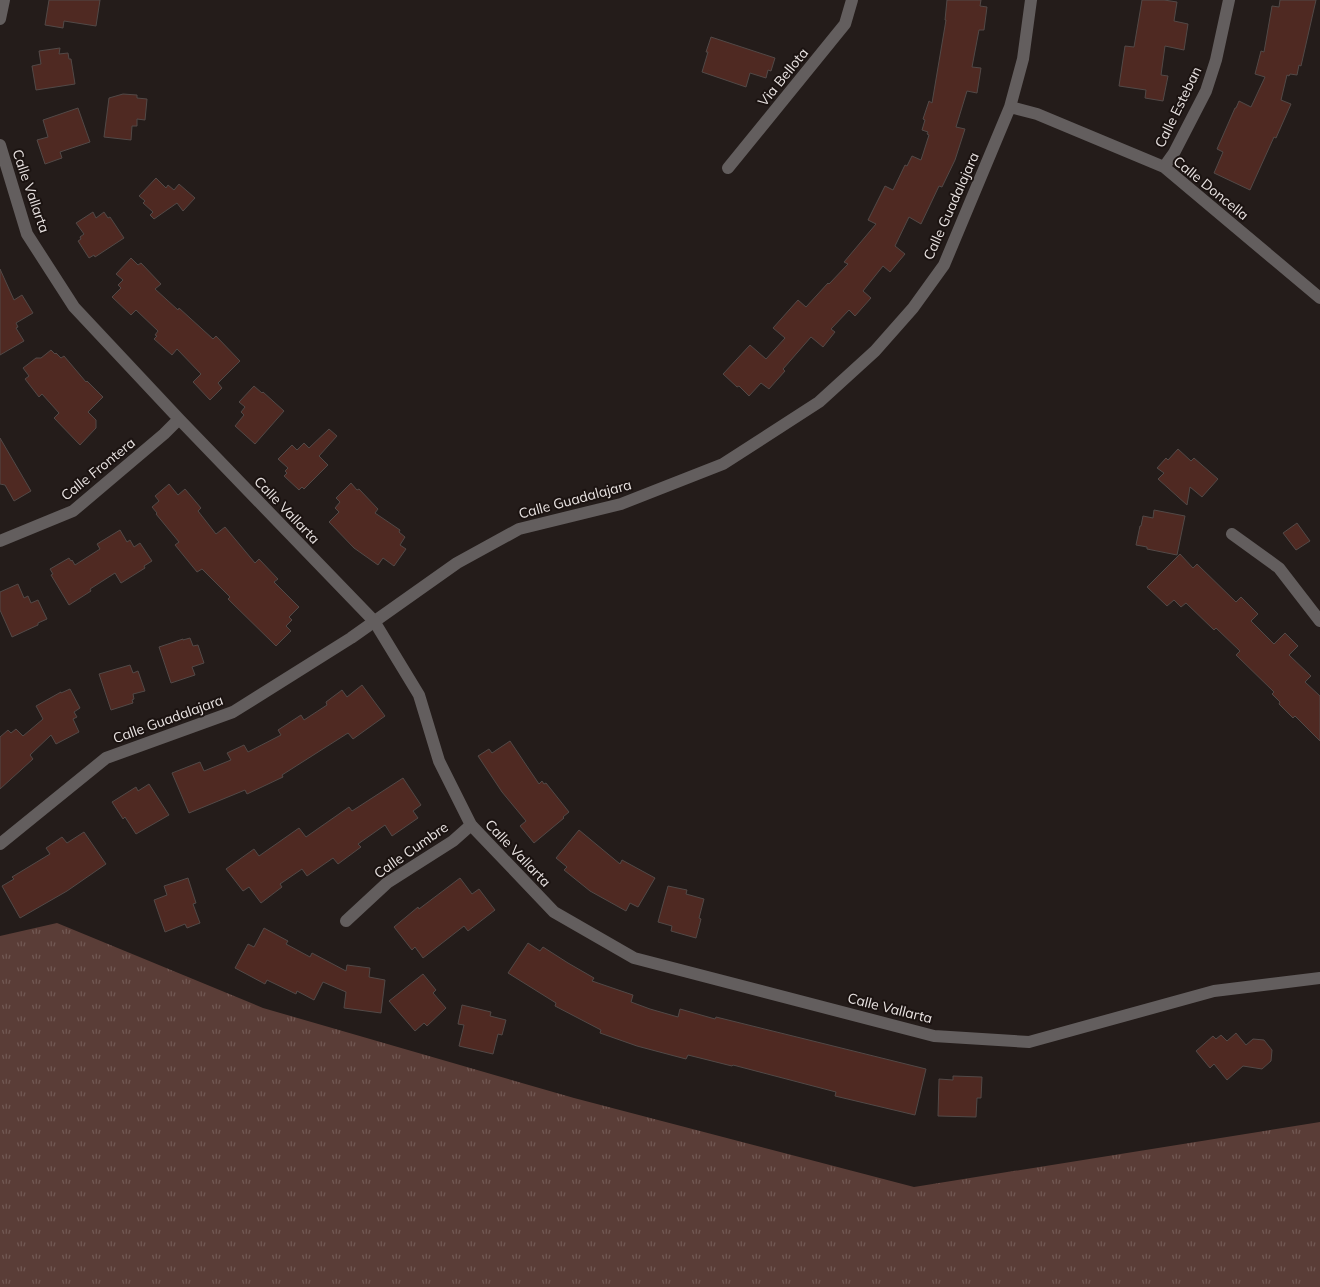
<svg xmlns="http://www.w3.org/2000/svg" width="1320" height="1287" font-family="Mulish,sans-serif">
	<defs>
		<pattern id="grass-tufts" width="24" height="20" patternUnits="userSpaceOnUse" patternTransform="scale(1.25)"><rect width="24" height="20" fill="#5a3d37"/><path d="M3 7l-1-3M5 7V3M7 7l1-3M15 17l-1-3M17 17v-4M19 17l1-3" fill="none" stroke="#725954"/></pattern>
	</defs>
	<rect width="100%" height="100%" fill="#241c1a"/>
	<path fill="url(#grass-tufts)" d="M 57,923 L 263,1008 L 574,1098 L 914,1187 L 1320,1122 L 1320,1287 L 0,1287 L 0,936 Z"/>
	<path fill="#4f2922" stroke="#524947" d="M 49,0 L 100,0 L 96,26 L 64,21 L 63,28 L 45,25 Z
		M 947,0 L 981,0 L 980,6 L 987,7 L 984,30 L 979,30 L 972,67 L 981,68 L 977,93 L 967,91 L 956,127 L 965,129 L 955,160 L 942,187 L 939,186 L 921,224 L 909,217 L 895,246 L 905,254 L 890,272 L 883,266 L 863,291 L 871,298 L 855,316 L 849,310 L 831,329 L 835,332 L 823,347 L 811,337 L 783,369 L 785,371 L 769,389 L 761,383 L 749,396 L 739,386 L 737,387 L 723,374 L 750,345 L 766,359 L 785,338 L 773,328 L 798,300 L 806,307 L 828,283 L 829,284 L 848,264 L 844,262 L 876,224 L 868,220 L 885,186 L 893,190 L 905,165 L 907,166 L 912,156 L 921,160 L 929,135 L 927,134 L 928,132 L 922,130 L 925,120 L 923,119 L 929,101 L 932,103 L 946,20 L 945,20 Z
		M 1142,0 L 1164,0 L 1177,2 L 1174,21 L 1188,24 L 1184,50 L 1165,46 L 1161,75 L 1168,76 L 1163,101 L 1145,98 L 1146,90 L 1119,86 L 1125,46 L 1134,47 Z
		M 1280,0 L 1316,0 L 1301,66 L 1299,65 L 1297,75 L 1290,74 L 1289,76 L 1287,75 L 1281,100 L 1291,104 L 1276,138 L 1274,137 L 1250,190 L 1214,173 L 1223,152 L 1217,149 L 1235,108 L 1236,108 L 1239,101 L 1251,107 L 1265,77 L 1255,74 L 1261,51 L 1264,52 L 1272,6 L 1279,7 Z
		M 711,37 L 775,58 L 771,71 L 768,70 L 766,78 L 750,73 L 746,87 L 702,72 L 708,52 L 706,52 Z
		M 60,48 L 59,54 L 68,53 L 69,59 L 71,59 L 75,84 L 36,90 L 32,66 L 41,64 L 39,51 Z
		M 123,94 L 137,95 L 137,98 L 147,99 L 145,120 L 137,119 L 137,126 L 132,126 L 131,140 L 104,137 L 109,98 Z
		M 78,108 L 90,142 L 60,152 L 62,158 L 45,164 L 37,140 L 48,137 L 43,120 Z
		M 156,178 L 166,188 L 168,185 L 174,190 L 179,184 L 195,198 L 183,211 L 177,203 L 154,219 L 150,215 L 153,212 L 143,203 L 145,201 L 139,196 Z
		M 93,212 L 96,218 L 104,212 L 108,218 L 110,217 L 124,238 L 95,257 L 94,255 L 89,258 L 78,241 L 81,239 L 80,237 L 84,234 L 76,223 Z
		M 131,258 L 138,265 L 141,263 L 161,284 L 155,289 L 178,310 L 179,308 L 213,339 L 216,336 L 240,361 L 218,383 L 222,388 L 210,400 L 193,382 L 201,374 L 177,349 L 172,355 L 154,339 L 157,336 L 155,335 L 158,331 L 136,310 L 131,315 L 112,297 L 121,288 L 118,285 L 123,280 L 116,274 Z
		M 0,269 L 14,300 L 22,295 L 33,313 L 16,323 L 18,327 L 16,328 L 24,341 L 0,355 Z
		M 51,350 L 55,354 L 56,353 L 61,358 L 64,356 L 86,382 L 87,381 L 103,397 L 88,412 L 96,420 L 96,428 L 80,445 L 54,418 L 59,413 L 42,394 L 39,397 L 25,379 L 29,376 L 23,368 L 36,358 L 41,358 Z
		M 254,386 L 262,393 L 263,392 L 284,411 L 255,444 L 235,426 L 244,415 L 241,412 L 245,407 L 239,402 Z
		M 329,429 L 337,436 L 319,456 L 328,465 L 304,489 L 302,487 L 299,490 L 284,476 L 287,473 L 285,471 L 288,468 L 278,459 L 292,445 L 297,450 L 304,443 L 309,448 Z
		M 0,438 L 31,491 L 14,501 L 5,485 L 0,484 Z
		M 1178,449 L 1191,461 L 1194,458 L 1218,479 L 1202,497 L 1190,487 L 1187,505 L 1158,479 L 1164,473 L 1157,468 L 1166,458 L 1168,460 Z
		M 351,483 L 357,490 L 359,489 L 378,509 L 375,513 L 400,530 L 399,532 L 405,537 L 400,545 L 406,549 L 394,566 L 383,558 L 378,565 L 354,548 L 329,522 L 339,512 L 335,508 L 340,502 L 336,498 Z
		M 169,484 L 178,495 L 185,489 L 201,508 L 198,511 L 216,534 L 225,527 L 255,563 L 259,559 L 278,579 L 274,582 L 299,607 L 289,617 L 292,620 L 286,626 L 291,631 L 276,646 L 228,599 L 230,597 L 202,569 L 197,572 L 175,545 L 179,542 L 156,514 L 157,513 L 152,507 L 159,501 L 155,496 Z
		M 1154,510 L 1185,516 L 1177,555 L 1147,549 L 1147,547 L 1136,545 L 1140,526 L 1141,526 L 1143,516 L 1153,518 Z
		M 1297,523 L 1310,541 L 1296,550 L 1283,533 Z
		M 120,530 L 127,542 L 130,540 L 134,547 L 140,543 L 152,561 L 144,566 L 145,568 L 121,583 L 115,573 L 90,589 L 91,591 L 69,605 L 51,575 L 53,574 L 50,569 L 69,558 L 71,561 L 72,560 L 75,565 L 100,549 L 97,544 Z
		M 1180,554 L 1193,568 L 1197,564 L 1236,602 L 1241,597 L 1258,614 L 1251,621 L 1274,644 L 1285,633 L 1298,646 L 1289,655 L 1311,676 L 1305,682 L 1320,696 L 1320,741 L 1295,716 L 1293,718 L 1279,704 L 1280,702 L 1272,694 L 1274,692 L 1236,655 L 1240,651 L 1216,628 L 1214,630 L 1186,603 L 1181,607 L 1174,600 L 1167,606 L 1147,587 Z
		M 18,584 L 24,598 L 28,596 L 31,603 L 38,600 L 47,619 L 38,623 L 38,625 L 12,637 L 0,610 L 0,592 Z
		M 190,638 L 193,646 L 198,645 L 204,663 L 192,667 L 195,675 L 171,683 L 159,647 L 183,639 L 183,640 Z
		M 130,665 L 133,673 L 138,671 L 145,691 L 133,694 L 134,699 L 132,700 L 133,703 L 111,710 L 99,674 Z
		M 362,685 L 385,716 L 353,739 L 348,733 L 282,775 L 283,777 L 247,794 L 245,790 L 189,813 L 172,773 L 200,762 L 204,771 L 231,760 L 227,753 L 244,745 L 248,752 L 281,735 L 278,730 L 301,715 L 304,720 L 327,705 L 326,702 L 342,690 L 347,697 Z
		M 70,689 L 80,708 L 74,712 L 77,717 L 73,719 L 79,732 L 56,744 L 51,735 L 30,755 L 33,759 L 0,789 L 0,737 L 8,730 L 11,733 L 16,729 L 23,736 L 43,719 L 36,706 L 61,692 L 61,693 Z
		M 510,741 L 539,784 L 542,781 L 544,784 L 546,783 L 569,812 L 563,817 L 564,818 L 534,843 L 520,826 L 526,821 L 502,792 L 478,756 L 489,749 L 492,753 Z
		M 403,778 L 421,805 L 413,811 L 418,818 L 392,836 L 385,825 L 358,844 L 361,847 L 338,864 L 333,858 L 307,876 L 302,869 L 280,884 L 282,887 L 261,903 L 249,887 L 243,891 L 226,869 L 254,849 L 259,856 L 299,828 L 306,837 L 349,807 L 352,811 Z
		M 149,784 L 169,815 L 136,834 L 125,817 L 123,819 L 112,802 L 136,787 L 138,791 Z
		M 579,830 L 620,864 L 622,860 L 655,878 L 638,907 L 630,903 L 626,911 L 590,891 L 564,870 L 567,867 L 556,858 Z
		M 84,832 L 106,864 L 67,891 L 20,918 L 2,886 L 14,879 L 12,877 L 50,854 L 46,848 L 62,837 L 67,843 Z
		M 188,878 L 196,903 L 193,904 L 200,923 L 187,928 L 185,924 L 165,932 L 154,900 L 167,895 L 164,886 Z
		M 460,878 L 472,894 L 479,889 L 495,910 L 468,931 L 464,926 L 423,958 L 415,947 L 412,950 L 394,927 L 418,907 L 419,909 Z
		M 668,886 L 687,890 L 686,894 L 704,899 L 699,918 L 701,919 L 696,938 L 671,931 L 672,926 L 658,922 Z
		M 264,928 L 288,941 L 286,944 L 310,957 L 312,953 L 346,971 L 347,965 L 370,968 L 369,977 L 385,980 L 381,1013 L 344,1008 L 346,992 L 323,982 L 314,1000 L 297,991 L 296,994 L 267,980 L 265,984 L 235,968 L 248,944 L 254,947 Z
		M 528,943 L 540,951 L 543,947 L 568,963 L 594,978 L 592,981 L 633,995 L 631,1002 L 650,1009 L 678,1017 L 680,1009 L 715,1019 L 716,1017 L 926,1069 L 915,1115 L 835,1096 L 836,1092 L 733,1065 L 732,1066 L 688,1055 L 686,1059 L 637,1046 L 600,1033 L 601,1030 L 555,1006 L 556,1003 L 508,973 Z
		M 423,974 L 436,990 L 433,993 L 446,1008 L 427,1026 L 424,1023 L 415,1031 L 389,1001 Z
		M 462,1005 L 491,1012 L 490,1016 L 506,1020 L 502,1035 L 498,1034 L 493,1054 L 459,1046 L 464,1025 L 458,1024 Z
		M 1236,1033 L 1246,1045 L 1253,1039 L 1264,1040 L 1272,1050 L 1271,1061 L 1262,1069 L 1243,1066 L 1227,1080 L 1214,1064 L 1210,1068 L 1196,1051 L 1213,1036 L 1216,1039 L 1221,1035 L 1227,1041 Z
		M 953,1076 L 982,1077 L 981,1098 L 977,1098 L 976,1117 L 938,1116 L 939,1079 L 953,1080 Z"/>
	<g fill="none" stroke-linecap="round" stroke-linejoin="round">
		<path stroke="#635e5e" stroke-width="12" d="M 1010,107 L 1037,114 L 1164,167 L 1320,298
			M 1164,167 L 1174,153 L 1206,91 L 1216,60 L 1229,0
			M 728,168 L 845,24 L 852,0
			M 1232,534 L 1279,568 L 1320,621
			M 0,844 L 106,758 L 233,712 L 351,638 L 457,563 L 519,529 L 621,504 L 723,464 L 819,402 L 875,351 L 913,308 L 944,265 L 1010,107 L 1023,59 L 1031,0
			M 346,921 L 387,883 L 453,841 L 471,825"/>
		<path stroke="#635e5e" stroke-width="12" d="M 0,19 L 4,0
			M 0,145 L 27,234 L 74,307 L 179,419 L 374,621 L 419,695 L 439,761 L 471,825 L 554,912 L 634,958 L 934,1036 L 1029,1042 L 1214,991 L 1320,978
			M 0,541 L 73,511 L 164,434 L 179,419"/>
	</g>
	<g text-anchor="middle" stroke-width="4" stroke-linejoin="round" paint-order="stroke">
		<g font-size="14" fill="#e9e3e2" stroke="#1b1311">
			<text transform="translate(783 77) rotate(-51)" y="5">Via Bellota</text>
			<text transform="translate(1178 107) rotate(-64)" y="5">Calle Esteban</text>
			<text transform="translate(1211 188) rotate(39)" y="5">Calle Doncella</text>
			<text transform="translate(31 191) rotate(71)" y="5">Calle Vallarta</text>
			<text transform="translate(951 206) rotate(-66)" y="5">Calle Guadalajara</text>
			<text transform="translate(98 469) rotate(-39)" y="5">Calle Frontera</text>
			<text transform="translate(575 499) rotate(-15)" y="5">Calle Guadalajara</text>
			<text transform="translate(287 510) rotate(46)" y="5">Calle Vallarta</text>
			<text transform="translate(168 719) rotate(-20)" y="5">Calle Guadalajara</text>
			<text transform="translate(411 850) rotate(-35)" y="5">Calle Cumbre</text>
			<text transform="translate(518 853) rotate(46)" y="5">Calle Vallarta</text>
			<text transform="translate(890 1008) rotate(14)" y="5">Calle Vallarta</text>
		</g>
	</g>
</svg>
